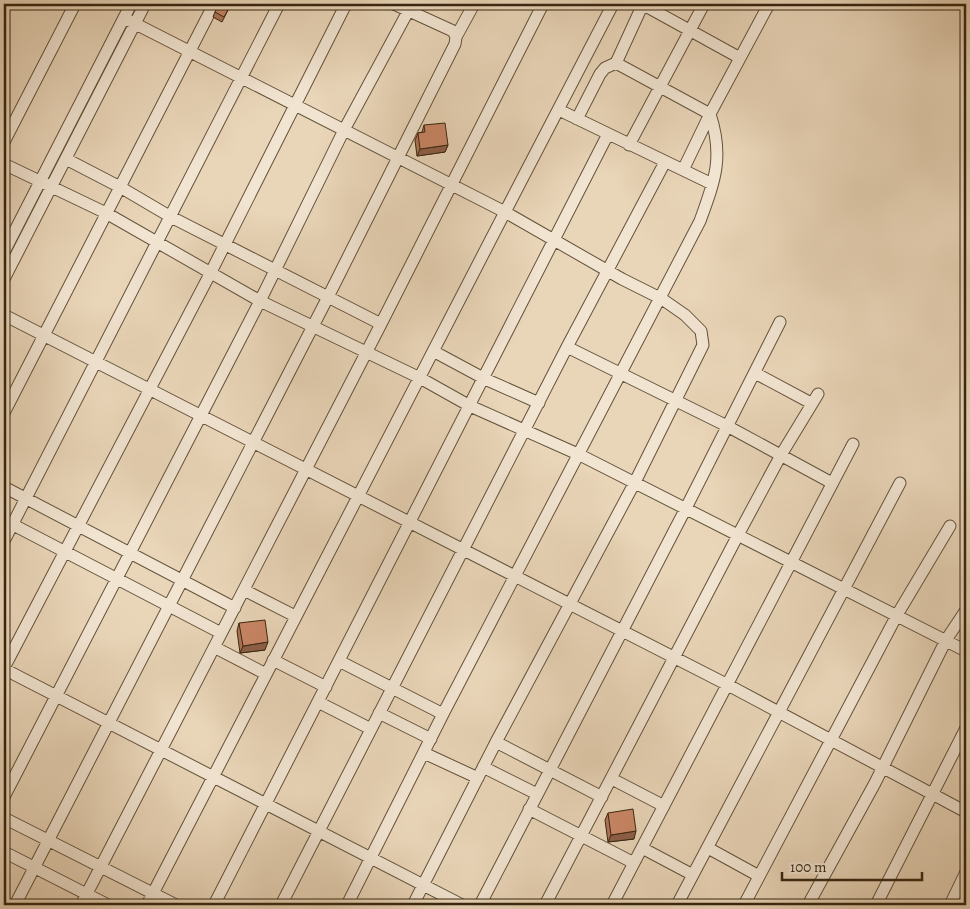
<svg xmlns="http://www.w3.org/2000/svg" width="970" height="909" font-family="Alegreya,serif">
	<rect width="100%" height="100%" fill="#e9d5b8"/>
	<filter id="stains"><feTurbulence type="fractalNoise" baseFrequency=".004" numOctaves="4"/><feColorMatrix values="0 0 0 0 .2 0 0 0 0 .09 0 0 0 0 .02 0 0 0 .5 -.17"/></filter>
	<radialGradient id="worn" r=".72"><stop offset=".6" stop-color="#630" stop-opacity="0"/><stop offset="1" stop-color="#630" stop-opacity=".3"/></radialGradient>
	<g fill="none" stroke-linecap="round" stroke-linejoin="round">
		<g stroke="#63523a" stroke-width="13">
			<path id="minor" d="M 642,4 L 740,58
				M 124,18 L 505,212 L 147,905
				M 456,37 L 474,4
				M 616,63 L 643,4
				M 559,110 L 712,184
				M 577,119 L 600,74 L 605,68 L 616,63 L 710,114 L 683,170
				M 4,142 L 75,4
				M 629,145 L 704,4
				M 66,159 L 120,187 L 171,217 L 381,324
				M 4,164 L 106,213 L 260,301 L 420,378 L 470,406 L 580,455 L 966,651
				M 4,252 L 131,4
				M 4,279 L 145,4
				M 4,315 L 728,685 L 966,812
				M 567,347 L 727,426 L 832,483
				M 433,351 L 485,379 L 539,403
				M 755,373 L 811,403
				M 4,413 L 214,4
				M 4,487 L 235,608
				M 4,520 L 221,633
				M 4,541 L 279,4
				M 244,590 L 295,616
				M 214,647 L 266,674
				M 273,660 L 326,687
				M 339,661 L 443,714
				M 4,668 L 211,272 L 346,4
				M 4,669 L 462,905
				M 318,702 L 371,729
				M 379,713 L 431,739
				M 496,742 L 602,797
				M 424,753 L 478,778
				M 483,767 L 537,794
				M 612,779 L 664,806
				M 4,797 L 260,301 L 344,130 L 412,4
				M 529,809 L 634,863
				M 4,818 L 176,905
				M 642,848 L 693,875
				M 708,848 L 759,876
				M 4,852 L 108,905
				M 15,905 L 328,297 L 455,44 L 456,37 L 453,31 L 394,4
				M 81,905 L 381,324 L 543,4
				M 214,905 L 608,134
				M 281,905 L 567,347 L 665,162
				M 347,905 L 443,714 L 700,221 C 715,180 724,157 710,114 L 769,4
				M 413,905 L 496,742 L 635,482 L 703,345 L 701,331 L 685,315 L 662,299 L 622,279 L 505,212 L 613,4
				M 480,905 L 686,508 L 780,322
				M 545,905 L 738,535 L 781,455 L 818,394
				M 612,905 L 853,444
				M 677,905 L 900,483
				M 744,905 L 897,615 L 950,526
				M 808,905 L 875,783 L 946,640 L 966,610
				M 876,905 L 966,728
				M 950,905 L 966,872"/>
		</g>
		<use href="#minor" stroke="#f1e4d1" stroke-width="11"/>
	</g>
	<path fill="#ae7358" stroke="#362610" d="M 236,4 L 244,4 L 242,7 Z
		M 229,8 L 222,22 L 213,17 L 215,12 Z
		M 424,125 L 448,145 L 445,152 L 417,156 L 415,140 L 418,133 L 422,132 Z
		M 239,623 L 265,650 L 240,653 L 237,631 Z
		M 608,813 L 634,839 L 608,842 L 605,820 Z"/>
	<path fill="#8d5e47" stroke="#362610" d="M 448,145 L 445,152 L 417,156 L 420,149 Z
		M 268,642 L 265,650 L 240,653 L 243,646 Z
		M 636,831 L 634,839 L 608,842 L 611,835 Z"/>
	<path fill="#ca8666" stroke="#362610" d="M 219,4 L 221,4 L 229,8 L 224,17 L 215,12 Z
		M 445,123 L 448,145 L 420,149 L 418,133 L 425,132 L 424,125 Z
		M 265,620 L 268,642 L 243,646 L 239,623 Z
		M 633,809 L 636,831 L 611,835 L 608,813 Z"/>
	<rect width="970" height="909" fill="none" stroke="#e9d5b8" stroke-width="20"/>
	<rect x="5" y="5" width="960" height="899" fill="none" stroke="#362610" stroke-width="2.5"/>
	<rect x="10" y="10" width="950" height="889" fill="none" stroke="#362610"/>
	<path d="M782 872v8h140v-8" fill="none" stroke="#362610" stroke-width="2.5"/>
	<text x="790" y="872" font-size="15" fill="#362610" stroke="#f1e4d1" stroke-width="4" paint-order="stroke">100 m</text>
	<rect width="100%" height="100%" filter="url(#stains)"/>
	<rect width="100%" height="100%" fill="url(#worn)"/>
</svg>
